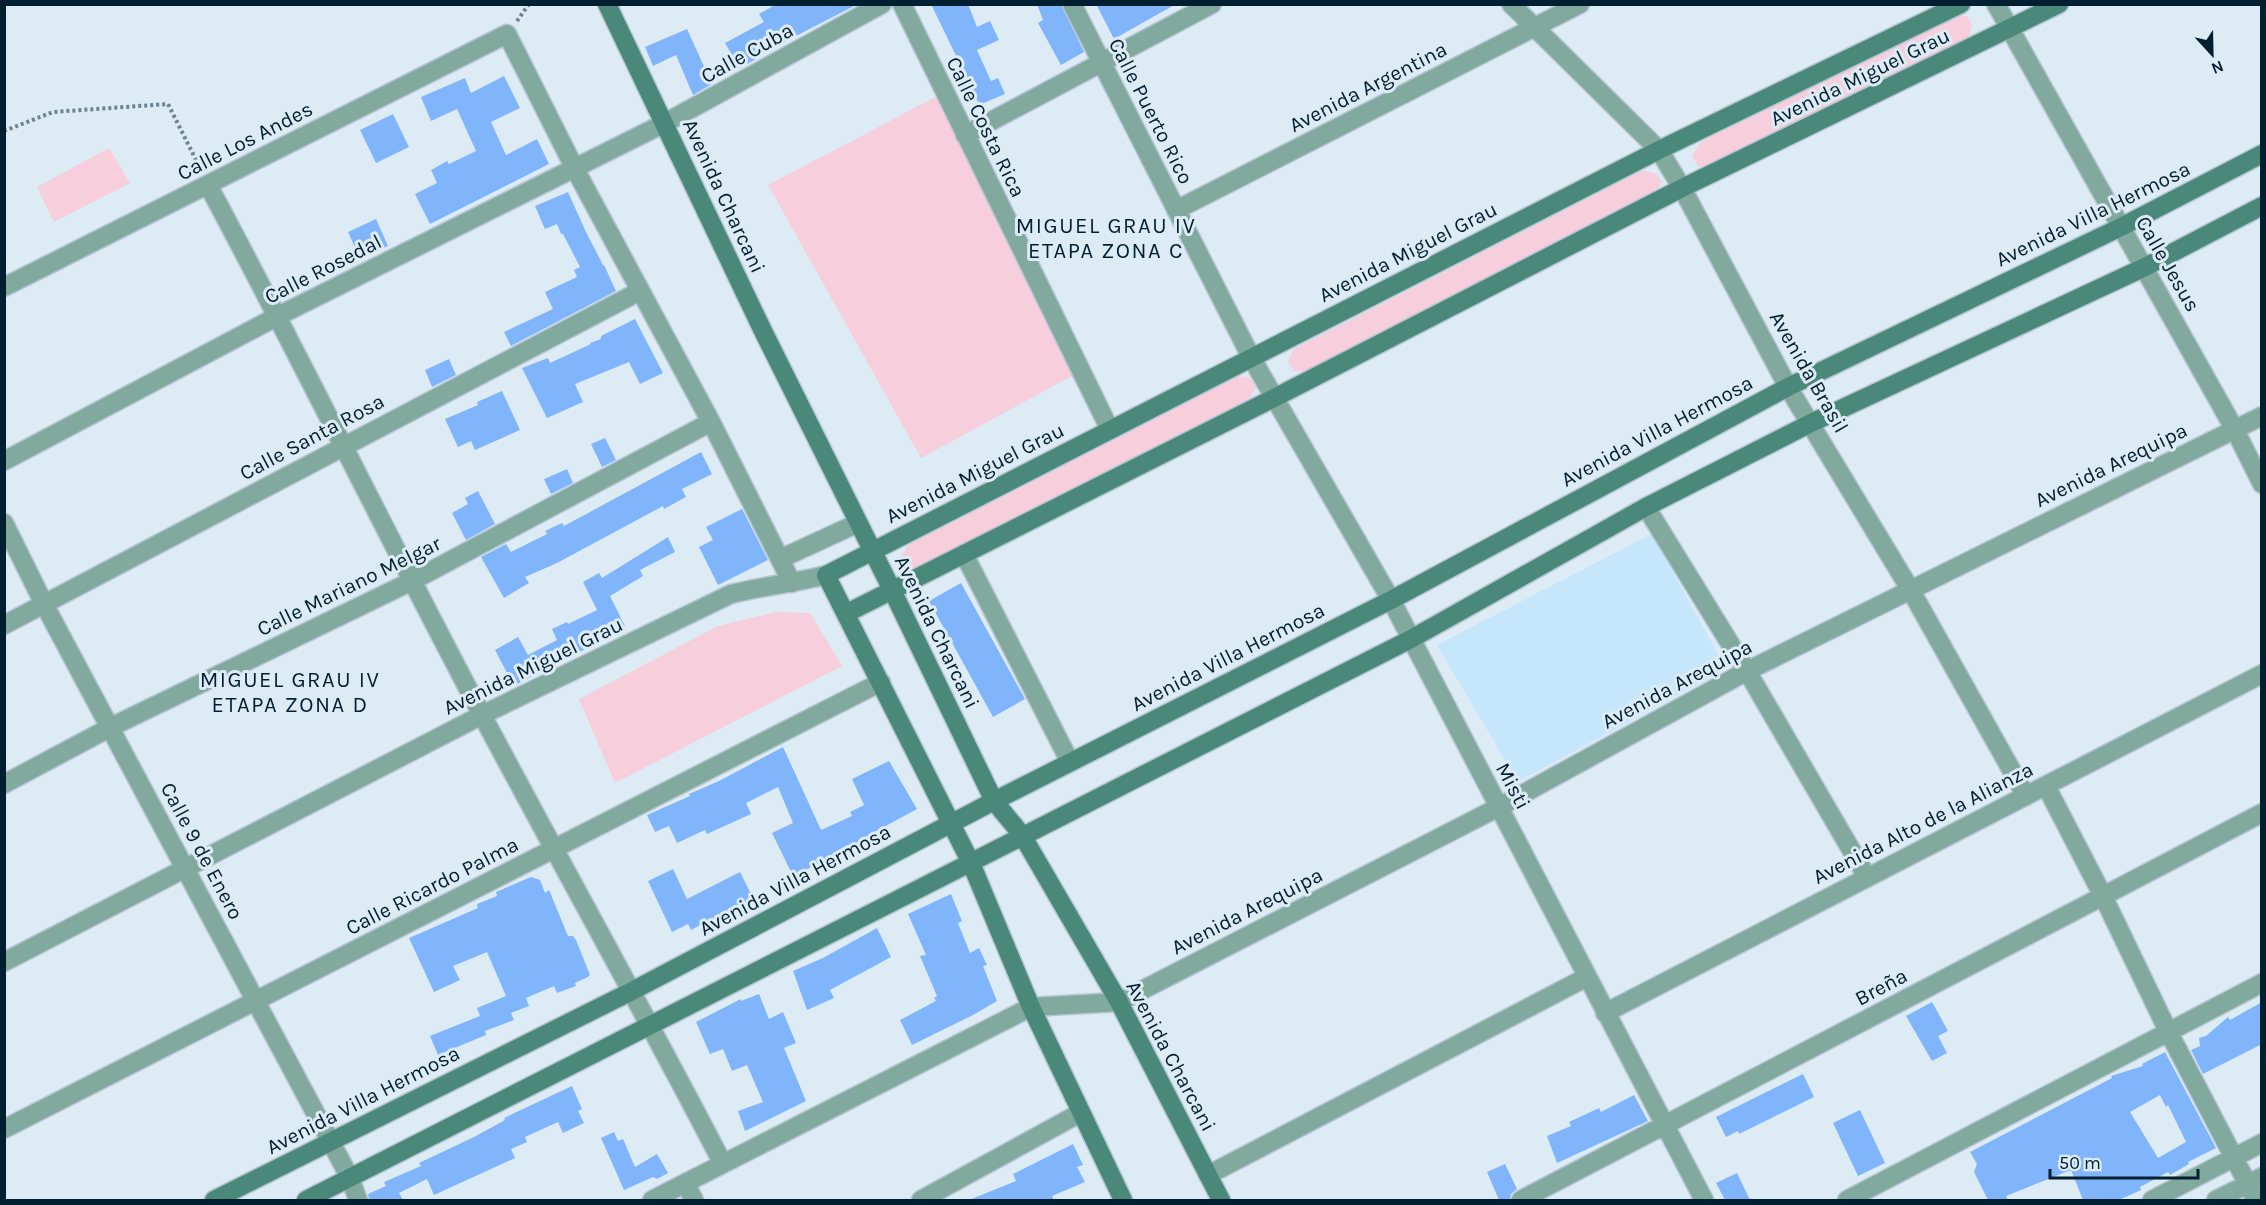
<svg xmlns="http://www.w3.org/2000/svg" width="2266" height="1205" font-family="Karla,sans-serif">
	<rect width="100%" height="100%" fill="#ddebf5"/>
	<path fill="#c5e6fb" d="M 1652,534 L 1726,669 L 1518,782 L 1437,645 Z"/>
	<path fill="#f6cedc" d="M 1953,15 L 1967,16 L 1972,25 L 1969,37 L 1712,167 L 1698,166 L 1692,156 L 1701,142 Z
		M 943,93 L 1081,371 L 921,458 L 768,185 Z
		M 109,148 L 130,183 L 54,222 L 37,187 Z
		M 1643,170 L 1656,174 L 1662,181 L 1656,193 L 1305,371 L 1294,371 L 1288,361 L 1294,349 Z
		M 1238,376 L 1250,378 L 1256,387 L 1248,401 L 918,569 L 906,567 L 901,557 L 908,545 Z
		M 776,612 L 810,613 L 842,666 L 615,783 L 579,699 L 718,626 Z"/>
	<path fill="#80b5fc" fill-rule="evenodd" d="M 777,4 L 858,4 L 757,56 L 758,58 L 740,68 L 725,43 L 764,22 L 759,14 Z
		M 931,4 L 968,4 L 977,27 L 990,21 L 999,40 L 977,50 L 991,81 L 998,78 L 1005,94 L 979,105 L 960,59 L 958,60 Z
		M 1037,4 L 1061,4 L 1084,52 L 1061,65 L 1038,23 L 1043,20 Z
		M 1096,4 L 1176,4 L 1114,39 Z
		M 687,29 L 712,84 L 693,95 L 676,55 L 653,66 L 645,47 Z
		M 504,76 L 520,108 L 491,122 L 506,155 L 537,139 L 549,164 L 430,224 L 415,194 L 437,183 L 431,170 L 447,161 L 449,164 L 476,151 L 457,109 L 431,121 L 421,97 L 465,78 L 471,93 Z
		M 393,114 L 409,147 L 376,163 L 360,130 Z
		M 568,192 L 586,232 L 603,265 L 604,265 L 616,291 L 511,346 L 504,332 L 553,309 L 545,292 L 577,277 L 574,270 L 580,267 L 563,234 L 561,234 L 557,224 L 545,229 L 535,206 Z
		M 376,219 L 388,246 L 360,259 L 348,232 Z
		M 635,319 L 663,373 L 640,384 L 629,362 L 575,384 L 583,402 L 547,418 L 522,368 L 548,358 L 550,363 L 591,344 L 590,343 L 601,339 L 601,336 Z
		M 449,359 L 456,375 L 432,387 L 425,370 Z
		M 502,391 L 520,430 L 475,450 L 471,441 L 458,447 L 445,419 L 478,405 L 477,402 Z
		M 605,438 L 616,460 L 602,467 L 591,444 Z
		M 701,452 L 712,474 L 682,489 L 686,497 L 664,509 L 663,506 L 557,563 L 525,577 L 529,583 L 504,598 L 481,557 L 506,544 L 511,552 L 547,534 L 545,531 L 562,523 L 564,526 Z
		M 567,469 L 573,483 L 551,494 L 544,479 Z
		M 478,491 L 495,524 L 466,540 L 452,513 L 468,504 L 465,498 Z
		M 742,509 L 768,560 L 718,585 L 699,547 L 713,540 L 706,527 Z
		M 668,537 L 675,552 L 640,570 L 643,576 L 610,596 L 625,626 L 596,639 L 598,643 L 558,662 L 514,686 L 495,650 L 518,637 L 528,655 L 557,640 L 552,629 L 567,622 L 568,624 L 597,610 L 583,582 L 599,573 L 602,578 Z
		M 961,583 L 1025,699 L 993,717 L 929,601 Z
		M 783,747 L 821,830 L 852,816 L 850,812 L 864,805 L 852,779 L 889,761 L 917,809 L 858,841 L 859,844 L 793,876 L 772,833 L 793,823 L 778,787 L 746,803 L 751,814 L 707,834 L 705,830 L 677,843 L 669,826 L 655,832 L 647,815 L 690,796 L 689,794 L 719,781 Z
		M 673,869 L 687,899 L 740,872 L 755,902 L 728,916 L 726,911 L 691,930 L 688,924 L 672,932 L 648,881 Z
		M 531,877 L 540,880 L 545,893 L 549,890 L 568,936 L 573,936 L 576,940 L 590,975 L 588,977 L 575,983 L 576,986 L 557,993 L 554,986 L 526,998 L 529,1006 L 511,1013 L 514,1020 L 485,1031 L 486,1035 L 438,1055 L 430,1036 L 480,1016 L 477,1008 L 506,996 L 487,952 L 453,966 L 460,980 L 434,992 L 409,938 L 478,908 L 477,904 L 497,896 L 496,892 Z
		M 951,894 L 962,921 L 958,923 L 970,953 L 979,948 L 987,965 L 983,966 L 997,1001 L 973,1015 L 912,1045 L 900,1020 L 936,1001 L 934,998 L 937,996 L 920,956 L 926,955 L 908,914 Z
		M 877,928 L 891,957 L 830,990 L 834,998 L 807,1010 L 793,971 L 823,958 Z
		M 759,994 L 769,1019 L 783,1012 L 796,1043 L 784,1048 L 806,1101 L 745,1131 L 738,1111 L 763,1102 L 747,1065 L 732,1071 L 723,1049 L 710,1054 L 696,1022 L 741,999 L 741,1001 Z
		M 1932,1002 L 1948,1031 L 1938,1036 L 1947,1053 L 1932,1061 L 1906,1016 Z
		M 2262,1002 L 2262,1044 L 2203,1074 L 2191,1050 L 2200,1046 L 2199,1038 L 2206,1036 L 2228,1017 L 2230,1020 Z
		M 2165,1052 L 2216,1148 L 2188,1162 L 2189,1164 L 2170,1175 L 2168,1172 L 2140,1187 L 2141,1190 L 2119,1200 L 2083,1200 L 2071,1170 L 2006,1196 L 2008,1200 L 1988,1200 L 1974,1172 L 1977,1164 L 1970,1152 L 2112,1078 L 2111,1076 L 2143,1066 L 2142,1064 ZM 2160,1095 L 2166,1107 L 2168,1105 L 2186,1142 L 2158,1158 L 2130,1112 Z
		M 1803,1074 L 1814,1097 L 1739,1134 L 1738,1131 L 1726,1137 L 1716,1117 Z
		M 572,1086 L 582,1109 L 578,1111 L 584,1123 L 563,1133 L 558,1122 L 525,1137 L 527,1142 L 511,1149 L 515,1158 L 434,1195 L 427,1179 L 399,1193 L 403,1200 L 369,1200 L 368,1194 L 386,1186 L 384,1182 L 421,1166 L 419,1163 L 474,1137 L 505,1120 L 504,1118 Z
		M 1634,1095 L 1648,1121 L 1557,1163 L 1547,1136 L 1571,1126 L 1569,1122 L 1599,1108 L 1601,1112 Z
		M 1860,1110 L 1885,1163 L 1858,1176 L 1833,1123 Z
		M 614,1132 L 618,1141 L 623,1139 L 635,1167 L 657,1154 L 668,1173 L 657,1179 L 653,1177 L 624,1190 L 601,1138 Z
		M 1073,1144 L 1083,1165 L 1077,1167 L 1085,1182 L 1052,1196 L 1054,1200 L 969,1200 L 1016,1181 L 1013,1174 Z
		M 1505,1164 L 1517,1189 L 1511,1194 L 1510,1200 L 1499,1200 L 1487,1172 Z
		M 1737,1173 L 1750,1200 L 1725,1200 L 1716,1183 Z"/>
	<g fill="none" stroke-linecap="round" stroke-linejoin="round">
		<g stroke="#b5c6d2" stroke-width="21">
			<path id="street" d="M 902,4 L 1110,430
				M 1072,4 L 1251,357 L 1391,600 L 1704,1200
				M 1511,4 L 1659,150 L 1682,188 L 1788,387 L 1910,589 L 2026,796
				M 1996,4 L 2235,430 L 2262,484
				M 965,135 L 1212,4
				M 208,185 C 302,360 388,538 481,713 C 561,864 645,1013 723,1164
				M 1176,210 L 1580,4
				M 4,287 L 507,34 L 575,169 L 711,422 L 792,583
				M 4,461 L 278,316 L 665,123 L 882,4
				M 1646,507 L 1747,671 L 1867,877
				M 4,523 L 44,604 L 350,1178 L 358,1200
				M 964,554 L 1070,762
				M 780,559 L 858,523
				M 4,625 L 640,291
				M 4,784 L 111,727 L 412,581 L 711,422
				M 2046,786 L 2103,896 L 2168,1031 L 2256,1200
				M 4,962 L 482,715 L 731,594 C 763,586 795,583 826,575
				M 1605,1013 L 2262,674
				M 4,1129 L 881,682
				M 1208,1175 L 1587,977
				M 685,1183 L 694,1200
				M 652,1200 L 1031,1007 L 1119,1002 L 1499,807 L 1747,671 L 2262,416
				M 921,1200 L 1080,1113
				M 1521,1200 L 2262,813
				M 1847,1200 L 2262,983
				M 2152,1200 L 2262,1143
				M 2216,1200 L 2262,1177"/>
		</g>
		<g stroke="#b5c6d2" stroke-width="21">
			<path id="secondary" d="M 607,4 L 763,331 L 892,590 L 994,801 L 1022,835 L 1119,1002 L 1221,1200
				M 847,613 L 1274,398 L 1682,188 L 2059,4
				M 214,1200 L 632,991 L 994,801 L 1391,600 L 1788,387 L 2121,227 L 2262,154
				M 306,1200 L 1411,639 L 1646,507 L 1811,423 L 2145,267 L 2262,206
				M 1123,1200 L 1031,1007 L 971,863 L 826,575 L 1659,150 L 1961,4"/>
		</g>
		<path stroke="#6c8391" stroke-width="4" stroke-dasharray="3 3" stroke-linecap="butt" d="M 517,21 L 529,4
			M 4,131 L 53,112 L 168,104 L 200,168"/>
		<use href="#street" stroke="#81a99e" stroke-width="18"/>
		<use href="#secondary" stroke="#4a897a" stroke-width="18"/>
	</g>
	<g text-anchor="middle" stroke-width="6" stroke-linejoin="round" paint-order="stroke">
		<g font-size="21" fill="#001f30" stroke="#ddebf5">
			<text transform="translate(747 53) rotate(-29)" y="7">Calle Cuba</text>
			<text transform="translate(1860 77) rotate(-26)" y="7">Avenida Miguel Grau</text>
			<text transform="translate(1368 87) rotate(-27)" y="7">Avenida Argentina</text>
			<text transform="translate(1151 111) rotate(63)" y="7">Calle Puerto Rico</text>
			<text transform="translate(986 127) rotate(64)" y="7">Calle Costa Rica</text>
			<text transform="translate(245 141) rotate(-27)" y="7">Calle Los Andes</text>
			<text transform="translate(724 196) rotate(65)" y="7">Avenida Charcani</text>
			<text transform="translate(2093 214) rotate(-26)" y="7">Avenida Villa Hermosa</text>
			<text transform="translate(1408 252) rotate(-27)" y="7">Avenida Miguel Grau</text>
			<text transform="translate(2168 264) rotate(60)" y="7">Calle Jesus</text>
			<text transform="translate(323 269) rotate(-27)" y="7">Calle Rosedal</text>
			<text transform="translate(1809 372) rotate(60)" y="7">Avenida Brasil</text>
			<text transform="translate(1657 431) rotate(-28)" y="7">Avenida Villa Hermosa</text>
			<text transform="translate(312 437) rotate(-28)" y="7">Calle Santa Rosa</text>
			<text transform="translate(2111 465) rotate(-26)" y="7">Avenida Arequipa</text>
			<text transform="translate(975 473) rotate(-27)" y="7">Avenida Miguel Grau</text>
			<text transform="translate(349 586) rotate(-26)" y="7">Calle Mariano Melgar</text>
			<text transform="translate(937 632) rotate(64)" y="7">Avenida Charcani</text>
			<text transform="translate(1228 657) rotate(-27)" y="7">Avenida Villa Hermosa</text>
			<text transform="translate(533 666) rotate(-26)" y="7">Avenida Miguel Grau</text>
			<text transform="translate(1677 684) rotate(-28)" y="7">Avenida Arequipa</text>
			<text transform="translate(1513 786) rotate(62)" y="7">Misti</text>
			<text transform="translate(1923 823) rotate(-27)" y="7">Avenida Alto de la Alianza</text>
			<text transform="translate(202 851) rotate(62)" y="7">Calle 9 de Enero</text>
			<text transform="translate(795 880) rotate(-28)" y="7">Avenida Villa Hermosa</text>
			<text transform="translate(432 886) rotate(-27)" y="7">Calle Ricardo Palma</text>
			<text transform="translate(1247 911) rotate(-27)" y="7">Avenida Arequipa</text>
			<text transform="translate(1881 987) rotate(-28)" y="7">Breña</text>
			<text transform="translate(1171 1056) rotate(62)" y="7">Avenida Charcani</text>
			<text transform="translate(363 1100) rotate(-27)" y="7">Avenida Villa Hermosa</text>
		</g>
		<g font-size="22" letter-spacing="1.5" fill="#001f30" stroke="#ddebf5">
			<text x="1106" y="233">MIGUEL GRAU IV<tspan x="1106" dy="25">ETAPA ZONA C</tspan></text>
			<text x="290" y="687">MIGUEL GRAU IV<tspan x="290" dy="25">ETAPA ZONA D</tspan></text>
		</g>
	</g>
	<rect width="2266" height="1205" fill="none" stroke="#001f30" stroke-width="12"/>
	<g transform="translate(2212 54) rotate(158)" stroke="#ddebf5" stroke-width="4.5" paint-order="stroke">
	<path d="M0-4.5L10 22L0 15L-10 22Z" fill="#001f30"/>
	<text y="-9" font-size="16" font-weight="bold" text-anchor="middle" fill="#001f30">N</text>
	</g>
	<path d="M2050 1169v9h148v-9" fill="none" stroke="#001f30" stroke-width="3"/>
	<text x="2059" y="1169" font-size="18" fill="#001f30" stroke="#ddebf5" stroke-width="4.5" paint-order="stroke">50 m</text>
</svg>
